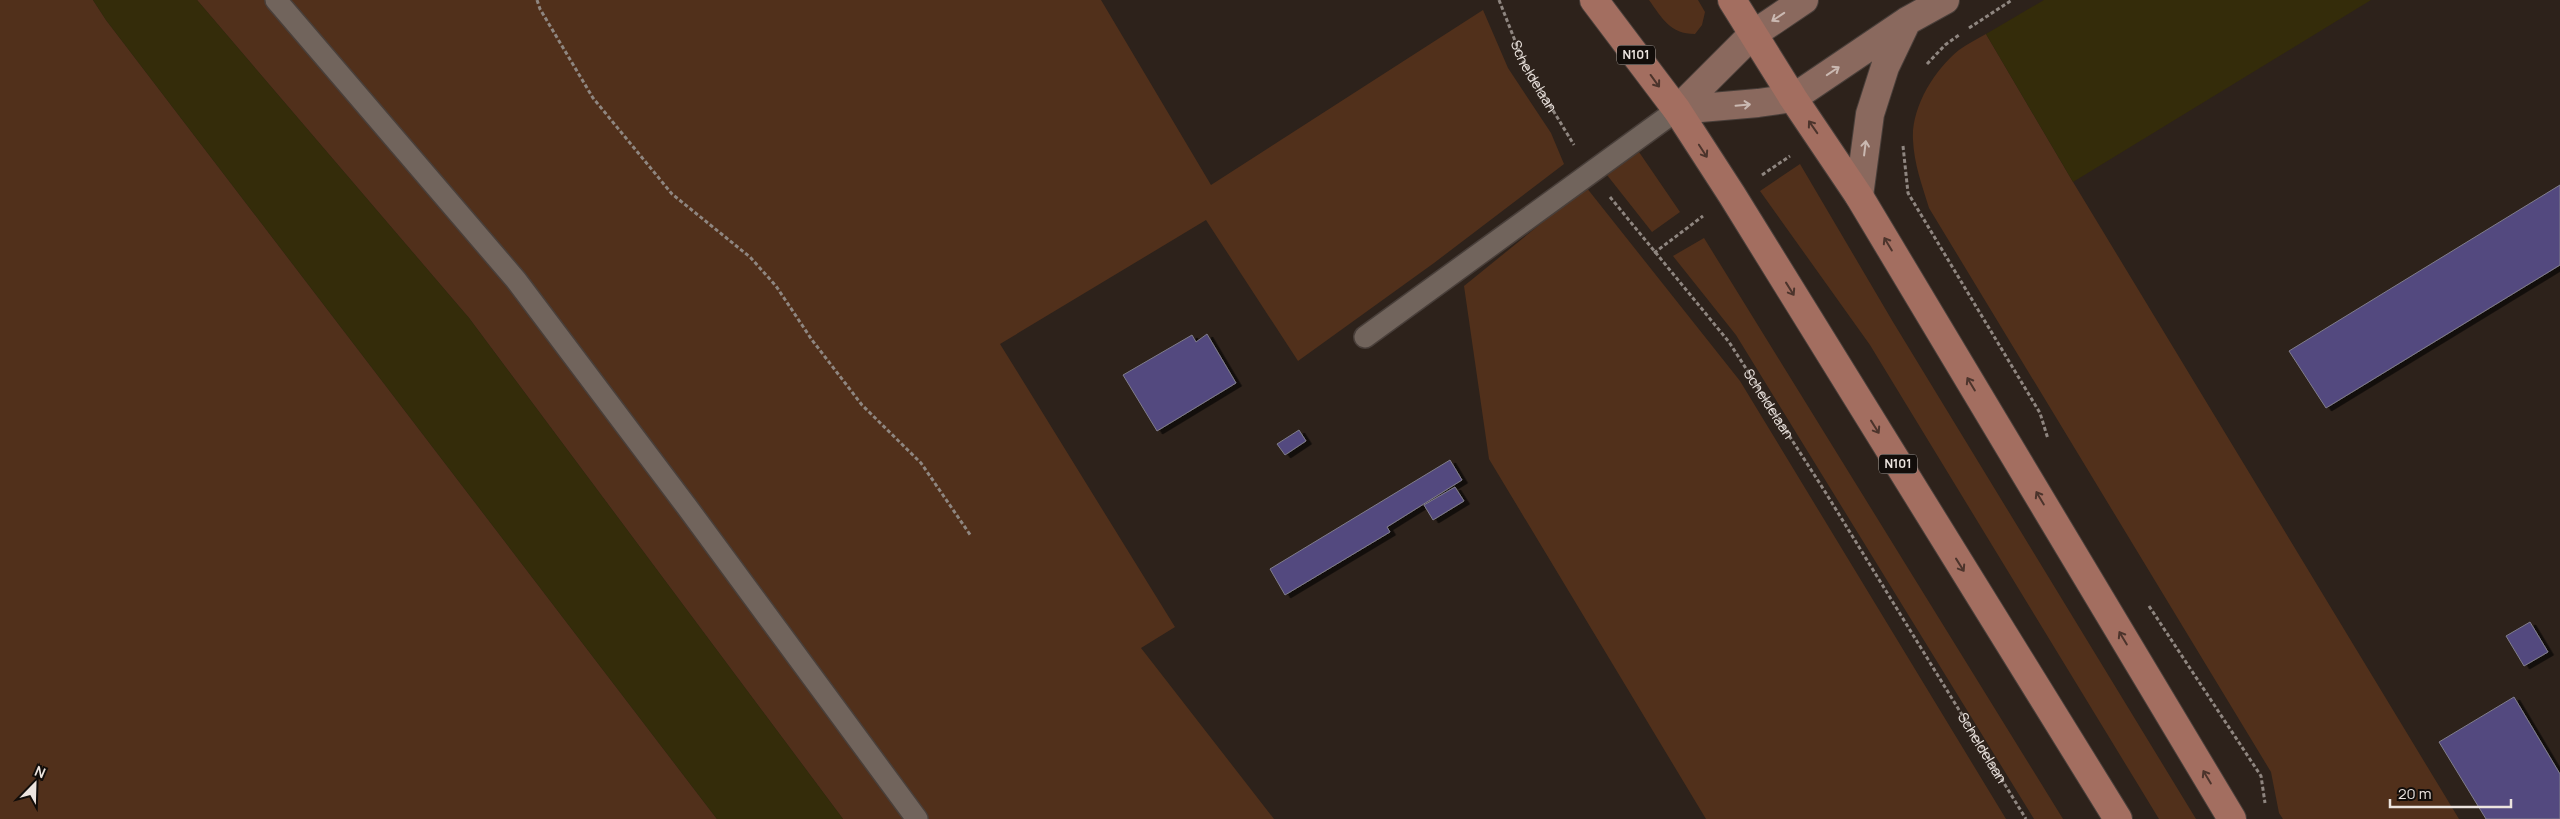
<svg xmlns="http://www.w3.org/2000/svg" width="2560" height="819" font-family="Manrope,sans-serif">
	<defs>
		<filter id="shadow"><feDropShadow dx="5.5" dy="3" stdDeviation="0" flood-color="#0009"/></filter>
	</defs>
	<rect width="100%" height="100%" fill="#2d221b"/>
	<path fill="#51301b" d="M 0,0 L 93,0 L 106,20 L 717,819 L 0,819 Z
		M 197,0 L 1101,0 L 1211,185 L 1483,10 L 1508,68 L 1551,133 L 1564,164 L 1434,263 L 1298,361 L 1206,220 L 1000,344 L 1175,627 L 1141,648 L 1274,819 L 843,819 L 469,318 Z
		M 1649,0 L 1698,0 L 1705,12 L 1702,25 L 1695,34 C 1670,34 1662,18 1649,0 Z
		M 1986,34 L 2073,182 L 2459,819 L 2283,819 L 2279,813 L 2271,772 L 1929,208 C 1922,185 1914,164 1913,140 C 1911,108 1934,70 1959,50 C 1967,44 1977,39 1986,34 Z
		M 1639,152 L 1680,212 L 1652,232 L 1607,175 Z
		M 1800,164 L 1893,322 L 2196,819 L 2159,819 L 1870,345 L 1760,191 Z
		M 1586,187 L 1740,381 L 2006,819 L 1706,819 L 1489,459 L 1464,286 Z
		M 1704,238 L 2063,819 L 2034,819 L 1736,335 L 1673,256 Z"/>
	<path fill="#342c0a" d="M 93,0 L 197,0 L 469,318 L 843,819 L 717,819 L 106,20 Z
		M 2044,0 L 2371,0 L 2073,182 L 1986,34 Z"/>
	<path fill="#53487f" stroke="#807e8c" filter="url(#shadow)" d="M 2560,185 L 2560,265 L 2326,408 L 2289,351 Z
		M 1207,334 L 1236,383 L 1157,431 L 1123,375 L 1192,335 L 1196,342 Z
		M 1299,430 L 1306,441 L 1285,455 L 1277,444 Z
		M 1450,460 L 1462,480 L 1387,527 L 1390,532 L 1285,595 L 1270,569 Z
		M 1455,487 L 1464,501 L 1433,520 L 1424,505 Z
		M 2530,622 L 2548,652 L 2524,666 L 2506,636 Z
		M 2514,697 L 2560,774 L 2560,819 L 2486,819 L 2439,742 Z"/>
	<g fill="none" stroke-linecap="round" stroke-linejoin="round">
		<g stroke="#493f3a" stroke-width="24">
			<path id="lane" d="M 276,0 L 516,280 L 687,507 L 917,819
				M 1365,337 L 1677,110"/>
		</g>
		<g stroke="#493f3a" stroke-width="30">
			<path id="secondary" d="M 1677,110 L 1758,103 L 1793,98 L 1907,21 L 1945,0
				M 1677,110 L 1752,35 L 1804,0
				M 1859,196 L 1870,114 L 1885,67 L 1907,21"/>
		</g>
		<g stroke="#493f3a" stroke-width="30">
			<path id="primary" d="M 1594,0 L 1677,110 L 1732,195 L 2118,819
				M 1732,0 L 1793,98 L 1859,196 L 2232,819"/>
		</g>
		<g stroke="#8f8680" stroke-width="3" stroke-dasharray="4 2.5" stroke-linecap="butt">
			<path d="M 537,0 L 540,9 L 593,98 L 672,194 L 750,257 L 776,286 L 812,340 L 862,405 L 921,463 L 971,536"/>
			<path id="s1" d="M 1499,0 L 1523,61 L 1574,145"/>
			<path d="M 1969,28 L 2012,0"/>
			<path d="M 1927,64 L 1945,45 L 1959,35"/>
			<path d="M 1903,146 L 1908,193 L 2040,413 L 2048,439"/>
			<path d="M 1762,175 L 1790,156"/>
			<path id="s2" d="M 1610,197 L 1729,342 L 1824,490 L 2026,819"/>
			<path d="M 1654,253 L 1703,216"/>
			<path d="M 2149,606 L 2261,776 L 2265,803"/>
		</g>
		<use href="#lane" stroke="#71645c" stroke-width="21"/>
		<use href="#secondary" stroke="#8a695e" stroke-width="28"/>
		<use href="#primary" stroke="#a36e60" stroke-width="28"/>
	</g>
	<defs><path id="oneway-shaft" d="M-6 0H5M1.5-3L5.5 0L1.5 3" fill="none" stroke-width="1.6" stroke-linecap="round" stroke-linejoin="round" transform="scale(1.25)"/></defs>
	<g stroke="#cab9b2">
		<use href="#oneway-shaft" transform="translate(1778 17) rotate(146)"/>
		<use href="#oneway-shaft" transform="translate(1833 71) rotate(-34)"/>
		<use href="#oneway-shaft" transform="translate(1743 105) rotate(-5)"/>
		<use href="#oneway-shaft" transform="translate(1865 148) rotate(-83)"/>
	</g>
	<g stroke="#4c342c">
		<use href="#oneway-shaft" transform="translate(1655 81) rotate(54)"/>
		<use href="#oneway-shaft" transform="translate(1813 127) rotate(-125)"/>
		<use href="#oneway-shaft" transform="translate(1703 151) rotate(57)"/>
		<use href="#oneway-shaft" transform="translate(1888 244) rotate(-121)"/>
		<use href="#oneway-shaft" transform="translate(1790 289) rotate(58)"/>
		<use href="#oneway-shaft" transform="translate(1971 384) rotate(-121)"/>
		<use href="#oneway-shaft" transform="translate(1875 427) rotate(58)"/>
		<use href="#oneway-shaft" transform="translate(2040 498) rotate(-121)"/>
		<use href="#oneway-shaft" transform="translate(1960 565) rotate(58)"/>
		<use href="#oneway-shaft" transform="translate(2123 638) rotate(-121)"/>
		<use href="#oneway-shaft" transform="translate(2207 777) rotate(-121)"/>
	</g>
	<g text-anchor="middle" stroke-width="4" stroke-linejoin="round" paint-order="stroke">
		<g fill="#120d0a" stroke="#aba49f" stroke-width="1">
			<rect x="1617" y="45.5" width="38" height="19" rx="4"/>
			<rect x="1879" y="454.5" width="38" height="19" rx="4"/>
		</g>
		<g font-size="12" font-weight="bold" fill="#ece4df">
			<text x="1636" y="59">N101</text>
			<text x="1898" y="468">N101</text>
		</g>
		<g font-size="14" fill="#ece4df" stroke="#120d0a">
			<text dy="5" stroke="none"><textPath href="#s1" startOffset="84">Scheldelaan</textPath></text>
			<text dy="5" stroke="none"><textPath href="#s2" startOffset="261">Scheldelaan</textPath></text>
			<text dy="5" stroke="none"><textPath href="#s2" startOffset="666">Scheldelaan</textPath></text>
		</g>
	</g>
	<g transform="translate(35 784) rotate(23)" stroke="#120d0a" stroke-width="4" paint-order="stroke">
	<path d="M0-4L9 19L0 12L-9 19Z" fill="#ece4df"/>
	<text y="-8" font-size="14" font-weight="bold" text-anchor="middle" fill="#ece4df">N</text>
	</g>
	<path d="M2390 799v8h121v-8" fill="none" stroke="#ece4df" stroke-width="2.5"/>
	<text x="2398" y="799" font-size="15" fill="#ece4df" stroke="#120d0a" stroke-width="4" paint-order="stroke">20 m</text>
</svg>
